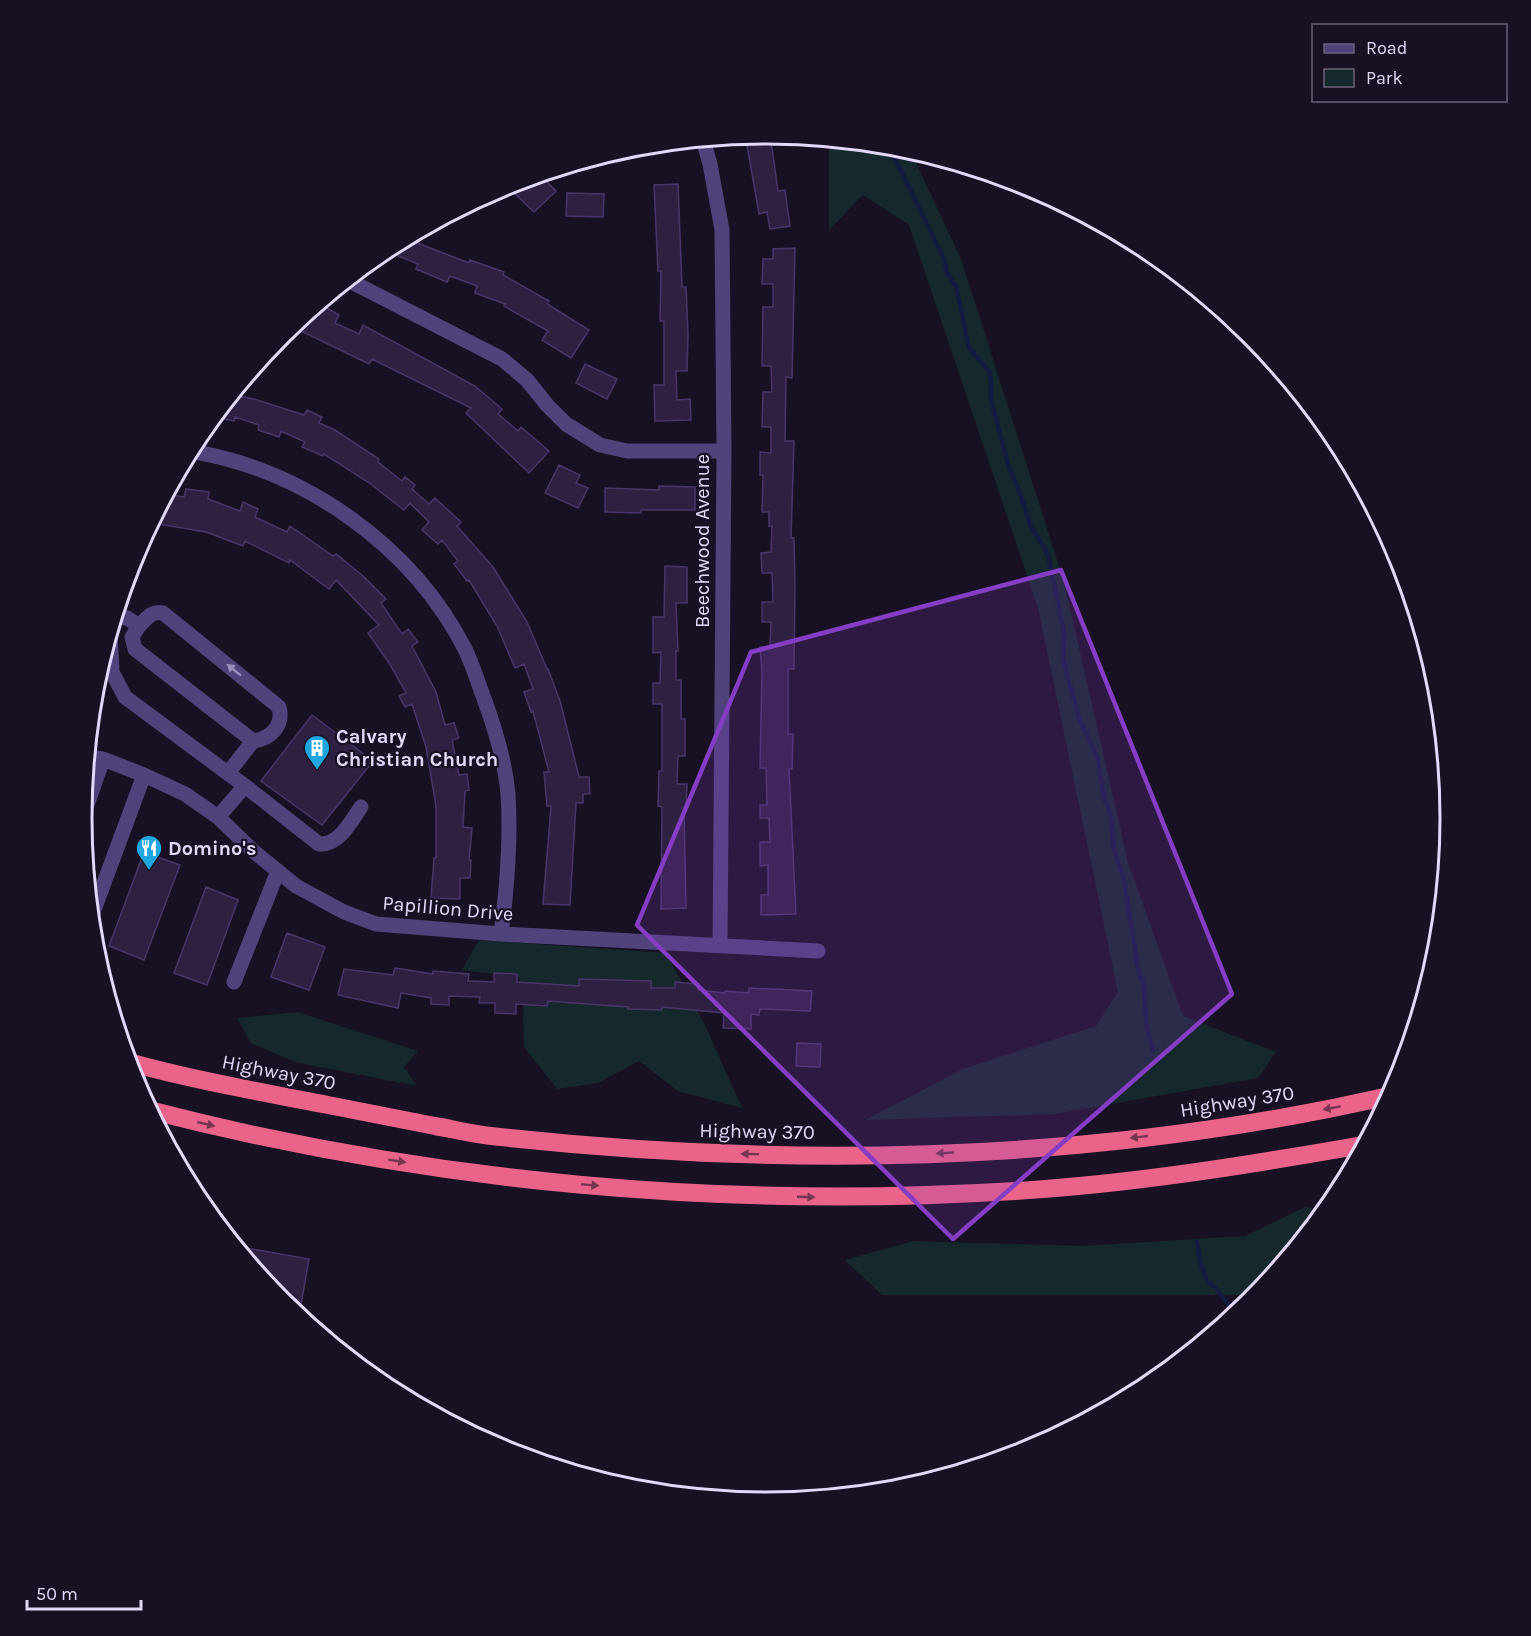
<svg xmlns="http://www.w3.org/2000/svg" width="1531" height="1636" font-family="Karla,sans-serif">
	<rect width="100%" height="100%" fill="#181123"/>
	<path fill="#15282c" d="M 829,140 L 899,147 L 910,150 L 961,259 L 1064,582 L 1128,862 L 1183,1016 L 1276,1052 L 1258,1078 L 1055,1114 L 865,1120 L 963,1069 L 1096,1026 L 1118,992 L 1038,608 L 909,225 L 863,195 L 829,230 Z
		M 479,940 L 666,953 L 705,1025 L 742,1108 L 678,1091 L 639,1061 L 598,1083 L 557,1089 L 524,1047 L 523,1004 L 519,977 L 462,970 Z
		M 298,1012 L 418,1051 L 404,1067 L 417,1086 L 295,1062 L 251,1043 L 237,1018 Z
		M 1305,1207 L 1325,1210 L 1255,1295 L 882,1295 L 845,1260 L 913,1241 L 1081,1246 L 1245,1236 Z"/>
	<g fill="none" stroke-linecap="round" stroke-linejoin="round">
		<path stroke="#131b40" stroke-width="4.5" d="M 895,159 L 944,259 L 947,273 L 956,286 L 969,348 L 989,371 L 991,381 L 991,400 L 1009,468 L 1019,490 L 1031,527 L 1044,547 L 1049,559 L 1064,633 L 1063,659 L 1079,718 L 1097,757 L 1104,797 L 1111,816 L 1114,849 L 1124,880 L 1138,968 L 1144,986 L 1147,1028 L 1153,1050
			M 1197,1242 L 1200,1261 L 1207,1281 L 1216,1288 L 1235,1314"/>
	</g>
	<path fill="#2d2041" stroke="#4a356a" stroke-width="1.5" d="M 771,141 L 778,191 L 785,190 L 790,226 L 770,229 L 767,212 L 759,214 L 747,145 Z
		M 530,178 L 537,185 L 543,178 L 556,191 L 534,212 L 512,191 L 523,180 Z
		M 678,184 L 682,287 L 686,287 L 688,334 L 687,371 L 676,371 L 677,400 L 690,399 L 691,420 L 655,421 L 654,385 L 664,385 L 664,321 L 660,321 L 661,271 L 658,271 L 654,185 Z
		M 567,193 L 604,194 L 603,217 L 566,216 Z
		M 420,230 L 415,242 L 469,263 L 470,260 L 504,272 L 503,275 L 549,301 L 547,304 L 589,330 L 571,358 L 542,340 L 548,331 L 504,306 L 505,304 L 475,293 L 477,286 L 450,276 L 447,282 L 416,269 L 418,264 L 384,250 Z
		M 795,248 L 792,378 L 786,377 L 785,441 L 794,441 L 791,538 L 794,538 L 795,586 L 794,669 L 788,669 L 788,734 L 793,734 L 792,769 L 789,769 L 796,914 L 761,915 L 761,895 L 768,895 L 768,865 L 760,866 L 760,842 L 770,842 L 769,818 L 760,818 L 760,805 L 767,805 L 766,768 L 760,768 L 762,672 L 760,647 L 770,647 L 771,622 L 762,622 L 762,602 L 773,602 L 772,573 L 762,573 L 761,553 L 771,552 L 772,526 L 769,526 L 769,512 L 762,512 L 763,475 L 760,475 L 760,452 L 771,453 L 771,427 L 762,427 L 763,392 L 772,392 L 771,366 L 762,366 L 763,307 L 773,307 L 773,284 L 762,284 L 763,259 L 773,259 L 773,249 Z
		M 320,304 L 339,315 L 335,323 L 359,334 L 363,325 L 475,386 L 502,409 L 498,414 L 518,431 L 521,427 L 549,451 L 529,473 L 466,413 L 471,408 L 372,359 L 369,364 L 291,326 L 310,311 L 315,313 Z
		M 585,364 L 617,379 L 607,399 L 576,383 Z
		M 231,395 L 254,399 L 304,415 L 307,410 L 322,417 L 319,423 L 335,430 L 379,459 L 378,462 L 402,481 L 405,477 L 415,485 L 412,489 L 429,504 L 435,498 L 461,522 L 457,526 L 493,567 L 527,622 L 547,669 L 548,669 L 560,701 L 579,777 L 589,777 L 590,794 L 583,794 L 583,803 L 576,803 L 570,905 L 543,904 L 551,806 L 547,806 L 544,772 L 549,772 L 533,711 L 531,712 L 524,692 L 533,689 L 524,664 L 515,668 L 497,626 L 469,580 L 467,581 L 454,564 L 458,561 L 442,540 L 438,544 L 422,530 L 429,522 L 410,503 L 404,510 L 368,482 L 324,454 L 323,456 L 302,447 L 305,442 L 281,431 L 279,437 L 258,430 L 259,425 L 235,417 L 234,421 L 213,417 Z
		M 559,465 L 580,475 L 576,483 L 588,488 L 578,508 L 545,493 Z
		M 659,486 L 695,487 L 695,510 L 641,510 L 641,513 L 605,512 L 605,488 L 659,490 Z
		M 186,489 L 209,492 L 208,499 L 240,511 L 243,502 L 258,509 L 255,517 L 287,532 L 290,526 L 333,556 L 336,554 L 363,576 L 386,599 L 381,603 L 402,634 L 408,629 L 418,642 L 412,646 L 436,692 L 445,725 L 454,723 L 459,738 L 452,740 L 459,775 L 467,774 L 469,790 L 465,791 L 463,827 L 472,828 L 469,860 L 471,860 L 470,878 L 460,878 L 460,899 L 431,898 L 434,858 L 436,858 L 436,806 L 426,747 L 412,704 L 405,707 L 399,696 L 406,693 L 389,663 L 368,633 L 379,625 L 336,580 L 329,589 L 290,560 L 289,563 L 245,541 L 243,546 L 206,532 L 158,524 L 162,503 L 166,494 L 184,497 Z
		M 665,566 L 687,567 L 687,603 L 676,603 L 678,651 L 676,651 L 676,680 L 681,680 L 681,719 L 685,719 L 685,756 L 678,756 L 677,784 L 687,784 L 686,807 L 684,807 L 686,908 L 661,909 L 662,807 L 658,806 L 659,771 L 662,771 L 662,704 L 653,704 L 653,683 L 660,683 L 661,652 L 653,653 L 653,617 L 664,617 Z
		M 312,715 L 373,761 L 322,825 L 261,781 Z
		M 144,852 L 180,865 L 144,960 L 109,946 Z
		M 206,887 L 238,900 L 207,985 L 174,973 Z
		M 287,933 L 325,947 L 309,990 L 271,977 Z
		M 395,968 L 433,974 L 433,971 L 469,974 L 468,981 L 494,982 L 494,973 L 517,974 L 517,982 L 579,986 L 579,979 L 651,981 L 651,988 L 675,988 L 675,982 L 698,984 L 698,990 L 725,993 L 725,991 L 749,993 L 749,988 L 812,991 L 810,1011 L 760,1009 L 759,1015 L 751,1014 L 751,1029 L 723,1028 L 724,1013 L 662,1007 L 662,1010 L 628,1009 L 628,1007 L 548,1001 L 547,1006 L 516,1004 L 516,1014 L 495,1013 L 495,1003 L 479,1003 L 480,997 L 449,996 L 449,1005 L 431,1004 L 431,998 L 401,993 L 398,1008 L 338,995 L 344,969 L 393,975 Z
		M 797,1043 L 821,1044 L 820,1067 L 796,1066 Z
		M 235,1246 L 309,1259 L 299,1316 L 281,1302 Z"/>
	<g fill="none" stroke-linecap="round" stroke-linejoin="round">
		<path stroke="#50437b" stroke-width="15" d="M 703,140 L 710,164 L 722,230 L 724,451 L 720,946
			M 348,280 L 502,359 L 527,380 L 547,405 L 566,424 L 600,445 L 627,451 L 724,451
			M 189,451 C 304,469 413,546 466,651 C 472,664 477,679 482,693 C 494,725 505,759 508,794 C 511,840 507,888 501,934
			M 115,616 L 127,618 L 139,626 L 132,637 L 135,649 L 253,741 L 228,773
			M 139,626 C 146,619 152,610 163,613 L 279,707 C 284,725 271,739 253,741
			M 110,632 L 112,672 L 125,697 L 245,786 L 218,817
			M 87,756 L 103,759 L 144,775 L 185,794 L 218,817 L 252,850 L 296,886 L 344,912 L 376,924 L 501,934 L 818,951
			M 245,786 L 319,844 C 339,846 351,821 361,807
			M 81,822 L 103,759
			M 91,918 L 144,775
			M 234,982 L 278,871"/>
		<path stroke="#ea6389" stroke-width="18" d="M 128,1062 C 193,1080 261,1092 328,1105 C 363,1112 399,1119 435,1126 C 453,1129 472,1134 491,1136 C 789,1169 1096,1163 1389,1096
			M 149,1110 C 431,1183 725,1209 1015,1191 C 1132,1184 1248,1165 1363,1145"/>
	</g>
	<defs><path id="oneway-solid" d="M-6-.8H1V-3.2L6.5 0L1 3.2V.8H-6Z" transform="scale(1.5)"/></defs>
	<use fill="#9a8eba" href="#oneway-solid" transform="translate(234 670) rotate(-141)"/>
	<g fill="#763651">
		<use href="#oneway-solid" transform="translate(1332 1108) rotate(170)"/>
		<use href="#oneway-solid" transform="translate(206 1124) rotate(13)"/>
		<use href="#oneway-solid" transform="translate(1139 1137) rotate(174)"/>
		<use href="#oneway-solid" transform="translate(945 1153) rotate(177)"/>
		<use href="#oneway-solid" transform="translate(750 1154) rotate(-179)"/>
		<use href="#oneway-solid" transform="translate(397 1161) rotate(9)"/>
		<use href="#oneway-solid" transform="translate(590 1185) rotate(5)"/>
		<use href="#oneway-solid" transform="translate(806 1197) rotate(2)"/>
	</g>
	<path fill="#853dc5" fill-opacity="0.2" stroke="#853dc5" stroke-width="4.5" stroke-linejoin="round" d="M 1061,570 L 1232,994 L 953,1239 L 637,925 L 751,652 Z"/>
	<defs>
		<g id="building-pin" transform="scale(1.35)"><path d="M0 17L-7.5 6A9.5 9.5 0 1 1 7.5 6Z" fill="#1ea6e0" stroke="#181123"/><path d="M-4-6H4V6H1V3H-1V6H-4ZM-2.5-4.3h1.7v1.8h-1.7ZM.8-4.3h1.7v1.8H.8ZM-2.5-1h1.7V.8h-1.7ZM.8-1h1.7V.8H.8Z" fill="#fff"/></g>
		<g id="restaurant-pin" transform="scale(1.35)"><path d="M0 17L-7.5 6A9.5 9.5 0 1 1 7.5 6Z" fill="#1ea6e0" stroke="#181123"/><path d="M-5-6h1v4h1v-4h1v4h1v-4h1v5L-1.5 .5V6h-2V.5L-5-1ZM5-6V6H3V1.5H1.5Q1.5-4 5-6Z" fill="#fff"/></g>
	</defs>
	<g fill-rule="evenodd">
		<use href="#building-pin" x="317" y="748"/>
		<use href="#restaurant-pin" x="149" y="848"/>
	</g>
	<g text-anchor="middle" stroke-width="4.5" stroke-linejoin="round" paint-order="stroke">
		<g font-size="20" fill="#e3d8fa" stroke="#181123">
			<text transform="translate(702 541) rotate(-90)" y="7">Beechwood Avenue</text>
			<text transform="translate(448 908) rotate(5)" y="7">Papillion Drive</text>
			<text transform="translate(279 1072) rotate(11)" y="7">Highway 370</text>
			<text transform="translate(1237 1101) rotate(-9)" y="7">Highway 370</text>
			<text transform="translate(757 1131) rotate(1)" y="7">Highway 370</text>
		</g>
		<g font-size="20" font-weight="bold" fill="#e3d8fa" stroke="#181123" text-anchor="start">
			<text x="336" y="743">Calvary<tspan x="336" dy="23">Christian Church</tspan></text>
			<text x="168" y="855">Domino's</text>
		</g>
	</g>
	<path d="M0 0H1531V1636H0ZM92 818a674 674 0 1 1 1348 0a674 674 0 1 1-1348 0Z" fill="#181123" fill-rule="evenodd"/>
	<path fill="none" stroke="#e3d8fa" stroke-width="3" d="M92 818a674 674 0 1 1 1348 0a674 674 0 1 1-1348 0Z"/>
	<rect x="1312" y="24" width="195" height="78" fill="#181123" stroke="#696179" stroke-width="1.5"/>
	<rect x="1324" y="44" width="30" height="9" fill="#50437b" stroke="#696179" stroke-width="1.5"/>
	<text x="1366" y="54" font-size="18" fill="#e3d8fa">Road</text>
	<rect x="1324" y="69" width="30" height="18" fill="#15282c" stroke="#696179" stroke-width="1.5"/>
	<text x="1366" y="84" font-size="18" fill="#e3d8fa">Park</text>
	<path d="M27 1600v9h114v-9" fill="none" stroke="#e3d8fa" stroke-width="3"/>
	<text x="36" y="1600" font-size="18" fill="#e3d8fa" stroke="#181123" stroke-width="4.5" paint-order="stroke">50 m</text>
</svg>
